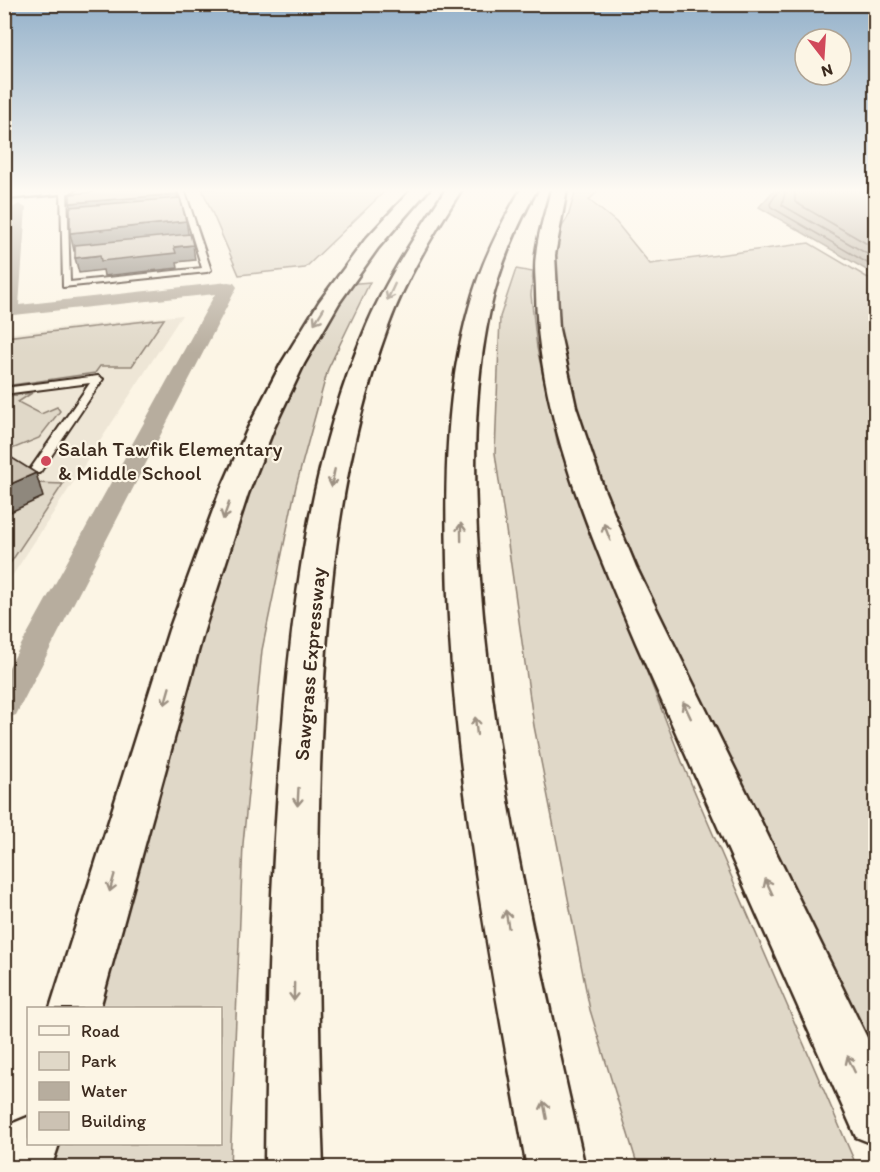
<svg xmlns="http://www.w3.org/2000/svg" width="880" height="1172" font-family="Itim,sans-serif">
	<rect width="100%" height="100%" fill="#fcf5e5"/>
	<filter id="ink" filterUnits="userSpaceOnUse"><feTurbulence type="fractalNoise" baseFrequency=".0167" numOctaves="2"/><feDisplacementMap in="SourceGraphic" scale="12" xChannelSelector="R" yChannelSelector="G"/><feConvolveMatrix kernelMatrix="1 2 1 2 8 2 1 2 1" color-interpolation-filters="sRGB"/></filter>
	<g filter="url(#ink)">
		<path fill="#eee6d6" d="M 182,315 L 5,587 L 5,334 Z"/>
		<path fill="#e0d8c8" stroke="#8e8173" stroke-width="1.5" d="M 202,189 L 387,189 L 305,268 L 239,275 Z
			M 576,189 L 600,189 L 589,200 L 616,222 L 650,264 L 809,243 L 875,282 L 875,1058 L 646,584 L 599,481 L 564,383 L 553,285 L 555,238 L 568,217 Z
			M 516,269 L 533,272 L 531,295 L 537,348 L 558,445 L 684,767 L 857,1167 L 638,1167 L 590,1010 L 534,726 L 495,453 L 500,317 Z
			M 370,282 L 328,369 L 296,486 L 262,650 L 243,844 L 230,1167 L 35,1168 L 43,1144 L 220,1144 L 220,1008 L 86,1008 L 143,813 L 250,472 L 305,351 L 345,284 Z
			M 164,319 L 132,366 L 100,366 L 95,373 L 5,386 L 5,337 Z
			M 32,393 L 18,402 L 41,414 L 57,407 L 60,411 L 39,438 L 5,452 L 5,397 Z
			M 35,483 L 63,484 L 5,571 L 5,515 Z"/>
		<path fill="#b7ad9e" stroke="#85796b" stroke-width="1.5" d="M 775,189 L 875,189 L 875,275 L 759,207 Z"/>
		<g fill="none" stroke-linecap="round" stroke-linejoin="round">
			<path stroke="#6d5e51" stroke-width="1.5" d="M 779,189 L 770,204 L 771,207 L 876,268
				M 786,189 L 782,205 L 876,259
				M 795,189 L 795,202 L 876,249"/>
			<path fill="#b7ad9e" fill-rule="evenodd" d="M 19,204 L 26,208 L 19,305 L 228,282 L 234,283 L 237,287 L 20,707 L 16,715 L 4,719 L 4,676 L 215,294 L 4,316 L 4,270 L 12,208 Z"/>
			<g stroke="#3b2a1e" stroke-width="4">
				<path id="lane" d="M 61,189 L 67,189 L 70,282 L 202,268 L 178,189 L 184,189 L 211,270 L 207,272 L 63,287 Z
					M 98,376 L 103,379 L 41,471 L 39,473 L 31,473 L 29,471 L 90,383 L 4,394 L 4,388 Z"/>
			</g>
			<g stroke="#3b2a1e" stroke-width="5">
				<path id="street" d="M 26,189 L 76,189 L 69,193 L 4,199 L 4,191 Z"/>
			</g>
			<g stroke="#3b2a1e" stroke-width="5">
				<path id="highway" d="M 412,189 L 429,189 L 378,248 L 339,303 L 304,364 L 274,428 L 248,494 L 204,630 L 100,1008 L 50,1008 L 169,630 L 219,494 L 248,428 L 281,364 L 319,302 L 365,240 Z
					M 446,189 L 462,189 C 434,233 406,277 388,327 C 336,469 325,619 320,769 C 316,902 318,1035 323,1168 L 265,1168 C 266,1032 270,897 280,761 C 291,614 308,462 367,325 C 388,276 417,233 446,189 Z
					M 521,189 L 537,189 C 516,228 499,267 490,310 C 472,394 473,480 479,565 C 492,769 541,968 585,1168 L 527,1168 C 491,967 451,766 447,562 C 445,477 446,390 469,308 C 480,265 499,227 521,189 Z
					M 551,189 L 567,189 L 555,255 L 559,329 L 576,407 L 603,487 L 636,567 L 876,1056 L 876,1145 L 856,1137 L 636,643 C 589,532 538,415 536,292 C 536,280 534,267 536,255 C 538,233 546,211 551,189 Z
					M 28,1117 L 28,1144 L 59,1144 L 51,1168 L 4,1168 L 4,1140 L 11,1124 Z"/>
			</g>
			<use href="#lane" fill="#fcf5e5" fill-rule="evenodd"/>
			<use href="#street" fill="#fcf5e5" fill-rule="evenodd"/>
			<use href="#highway" fill="#fcf5e5" fill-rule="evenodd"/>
		</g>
		<path fill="#8f887d" stroke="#3b2a1e" stroke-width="1.5" d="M 177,194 L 179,207 L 74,216 L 70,203 Z
			M 186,221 L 189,239 L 74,251 L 70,233 Z
			M 193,245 L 195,260 L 177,262 L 178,268 L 104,276 L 103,270 L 79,273 L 75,258 Z
			M 36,473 L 43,497 L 4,515 L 4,487 Z"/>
		<path fill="#ccc2b3" stroke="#3b2a1e" stroke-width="1.5" d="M 118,189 L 176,189 L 177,194 L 70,203 L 70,194 L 93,192 L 93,190 Z
			M 180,198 L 186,221 L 70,233 L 70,207 Z
			M 190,234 L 193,245 L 174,247 L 176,253 L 101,261 L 100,255 L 75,258 L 75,245 Z
			M 4,453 L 36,473 L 4,487 Z"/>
		<defs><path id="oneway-shaft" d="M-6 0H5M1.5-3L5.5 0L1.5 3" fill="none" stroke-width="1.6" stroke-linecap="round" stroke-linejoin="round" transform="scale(1.5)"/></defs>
		<g stroke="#9c9082">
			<use href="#oneway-shaft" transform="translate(391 292) rotate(115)"/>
			<use href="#oneway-shaft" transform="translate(319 316) rotate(122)"/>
			<use href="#oneway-shaft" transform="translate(333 478) rotate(101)"/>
			<use href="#oneway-shaft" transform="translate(226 511) rotate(110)"/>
			<use href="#oneway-shaft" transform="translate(461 532) rotate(-91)"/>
			<use href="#oneway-shaft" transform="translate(607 532) rotate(-111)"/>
			<use href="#oneway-shaft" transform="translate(167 696) rotate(106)"/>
			<use href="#oneway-shaft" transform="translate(687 710) rotate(-115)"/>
			<use href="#oneway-shaft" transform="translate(476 726) rotate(-96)"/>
			<use href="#oneway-shaft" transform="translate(298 797) rotate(93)"/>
			<use href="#oneway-shaft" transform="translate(112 883) rotate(106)"/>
			<use href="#oneway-shaft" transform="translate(769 887) rotate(-115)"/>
			<use href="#oneway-shaft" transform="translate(507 919) rotate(-100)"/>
			<use href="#oneway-shaft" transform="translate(294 992) rotate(91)"/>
			<use href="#oneway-shaft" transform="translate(851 1064) rotate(-115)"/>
			<use href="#oneway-shaft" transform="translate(545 1110) rotate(-101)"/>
		</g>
	</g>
	<linearGradient id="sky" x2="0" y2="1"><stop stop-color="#94b1ca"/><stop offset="0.54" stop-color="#fefaf3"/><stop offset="1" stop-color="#fefaf3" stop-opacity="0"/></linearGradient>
	<rect width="880" height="353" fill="url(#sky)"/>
	<circle fill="#d1495b" stroke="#fcf5e5" stroke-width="2" cx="46" cy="461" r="6"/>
	<g text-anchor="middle" stroke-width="4.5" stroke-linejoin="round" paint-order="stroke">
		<g font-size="21" fill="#3b2a1e" stroke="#fcf5e5" text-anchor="start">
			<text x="58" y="456">Salah Tawfik Elementary<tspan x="58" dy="24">&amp; Middle School</tspan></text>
		</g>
		<g font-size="21" fill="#3b2a1e" stroke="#fcf5e5">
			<text transform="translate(310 664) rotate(-85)" y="7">Sawgrass Expressway</text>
		</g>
	</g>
	<rect width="880" height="1172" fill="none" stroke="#fcf5e5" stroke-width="24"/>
	<rect x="12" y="12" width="856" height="1148" fill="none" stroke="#3b2a1e" stroke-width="2" filter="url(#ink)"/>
	<rect x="27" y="1007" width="195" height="138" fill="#fcf5e5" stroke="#afa495" stroke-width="1.5"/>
	<rect x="39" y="1026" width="30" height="9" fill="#fcf5e5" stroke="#afa495" stroke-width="1.5"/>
	<text x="81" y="1037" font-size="18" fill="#3b2a1e">Road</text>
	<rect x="39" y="1052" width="30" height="18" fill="#e0d8c8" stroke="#afa495" stroke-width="1.5"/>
	<text x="81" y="1067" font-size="18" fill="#3b2a1e">Park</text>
	<rect x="39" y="1082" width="30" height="18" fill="#b7ad9e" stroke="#afa495" stroke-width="1.5"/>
	<text x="81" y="1097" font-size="18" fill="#3b2a1e">Water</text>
	<rect x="39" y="1112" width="30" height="18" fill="#ccc2b3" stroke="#afa495" stroke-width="1.5"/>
	<text x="81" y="1127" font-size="18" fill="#3b2a1e">Building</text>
	<g transform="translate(823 57) rotate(163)"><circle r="28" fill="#fcf5e5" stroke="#afa495" stroke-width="1.5"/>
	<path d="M0-4.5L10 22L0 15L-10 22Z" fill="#d1495b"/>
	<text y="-9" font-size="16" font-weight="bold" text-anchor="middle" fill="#3b2a1e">N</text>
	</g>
</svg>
